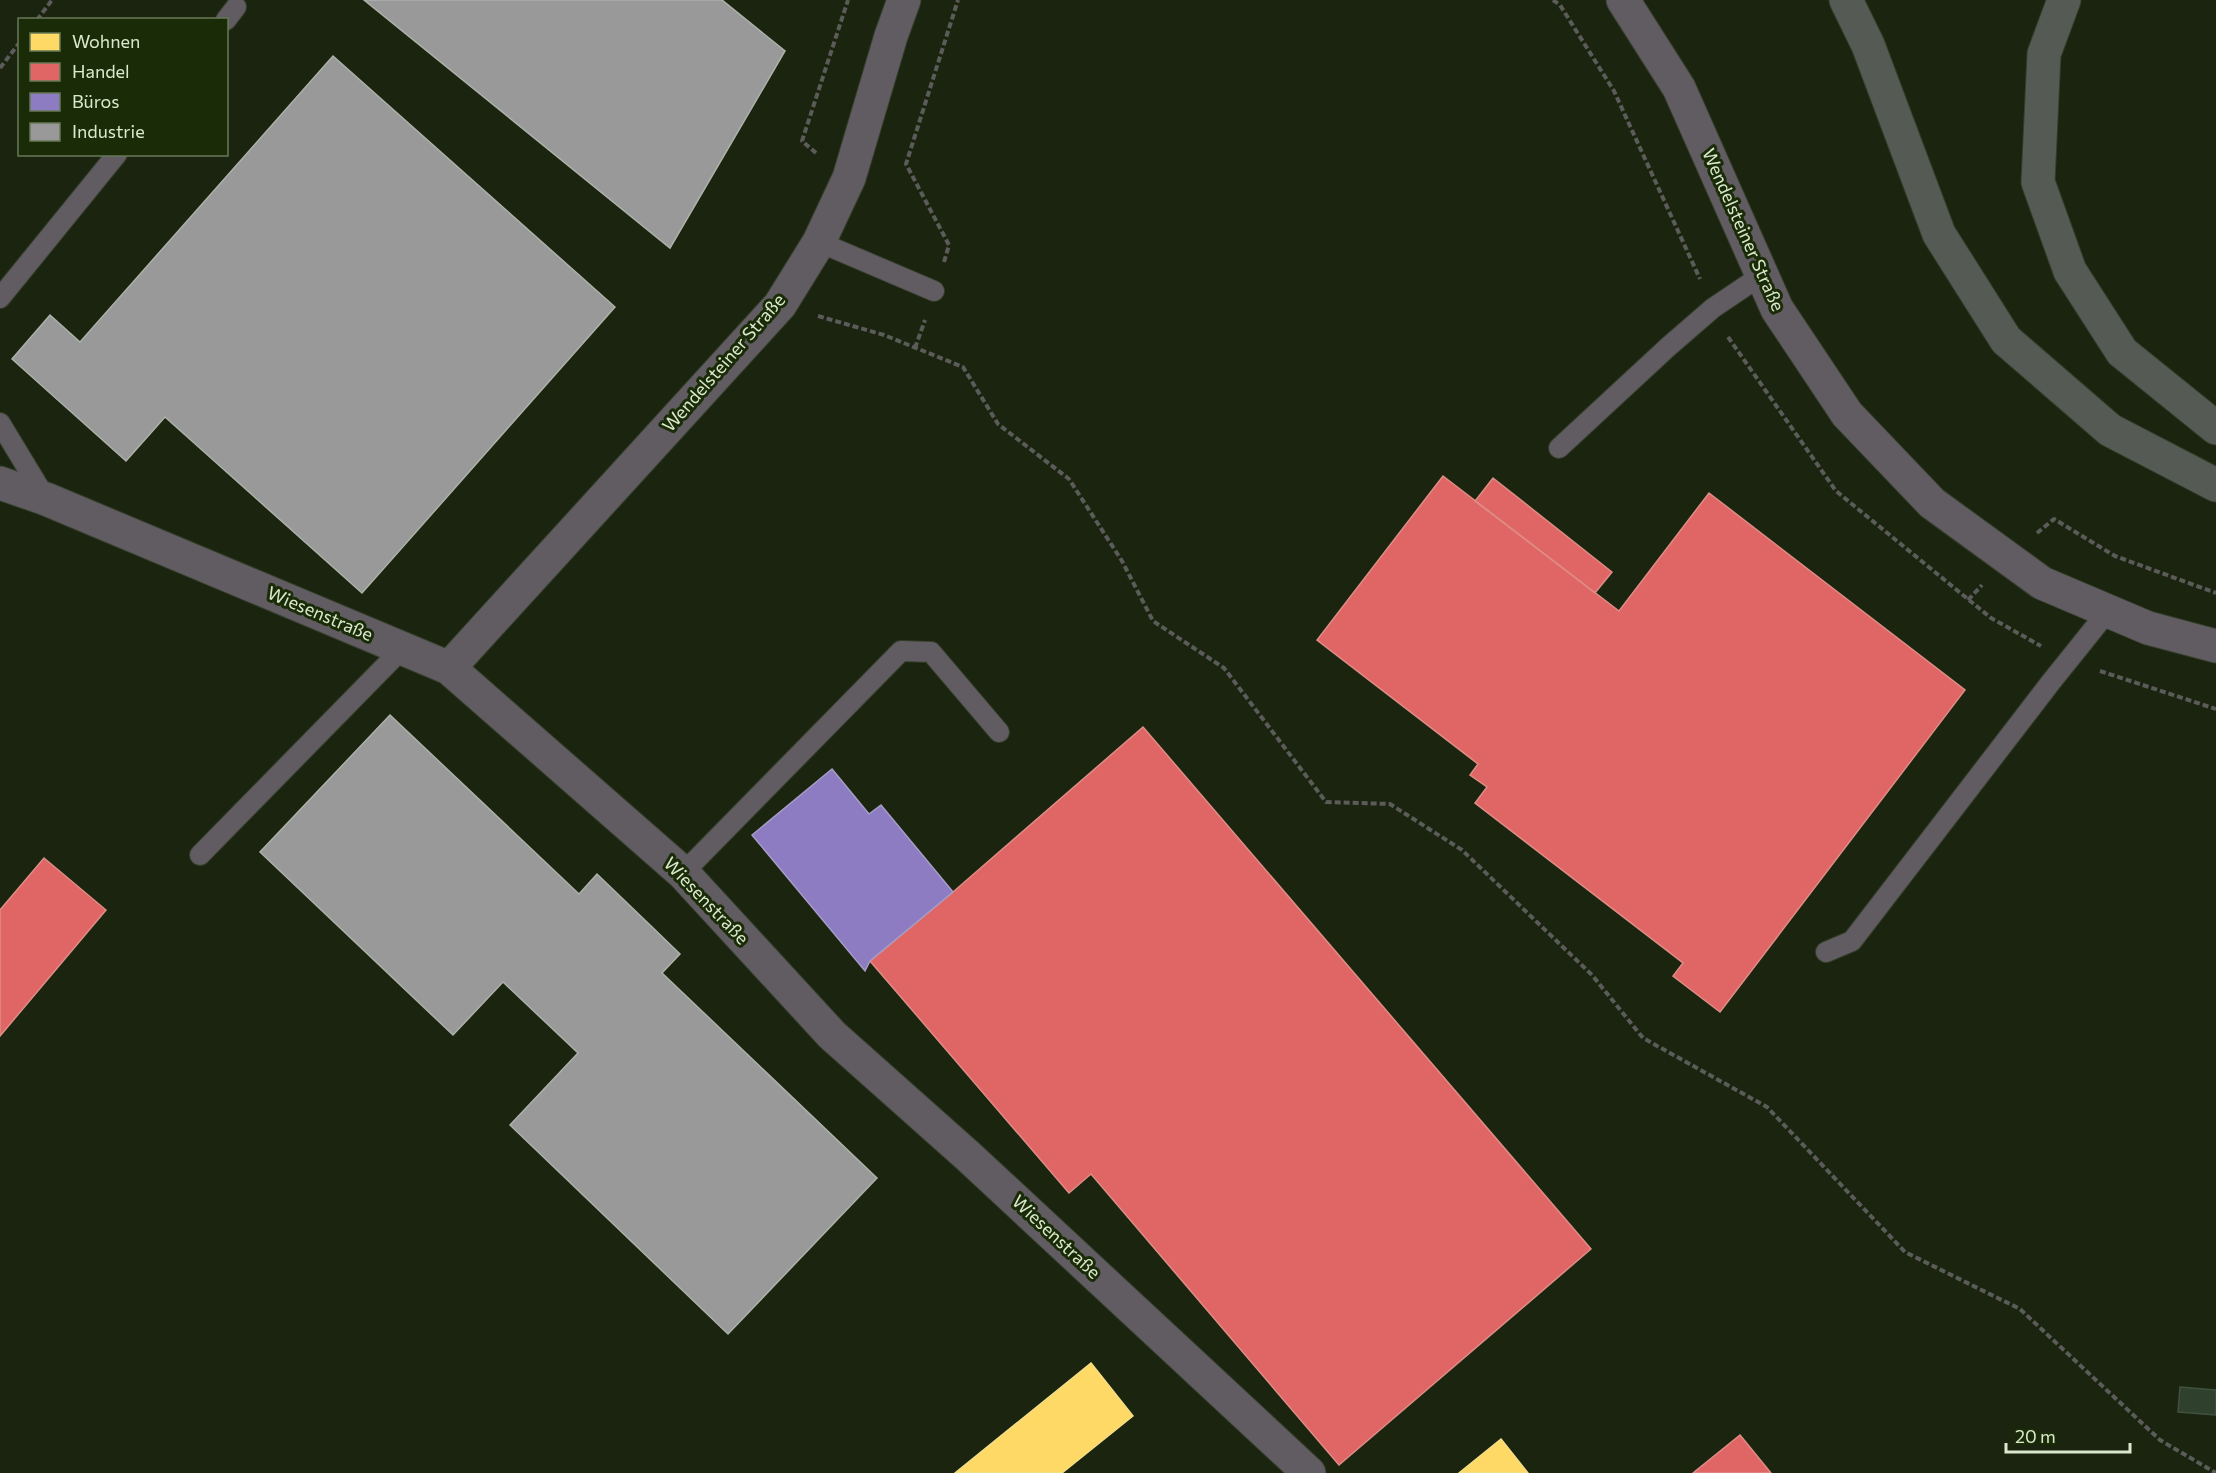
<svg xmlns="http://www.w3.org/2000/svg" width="2216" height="1473" font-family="Commissioner,sans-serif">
	<rect width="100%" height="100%" fill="#1a240f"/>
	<path fill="#ffd966" stroke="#f4de85" stroke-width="1.5" d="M 1091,1363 L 1133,1416 L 1062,1473 L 955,1473 Z
		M 1501,1439 L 1528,1473 L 1459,1473 Z"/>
	<path fill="#e06666" stroke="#de8d85" stroke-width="1.5" d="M 1443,476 L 1619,611 L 1709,493 L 1965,690 L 1720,1012 L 1673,976 L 1683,963 L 1475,803 L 1487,787 L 1470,775 L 1478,764 L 1317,640 Z
		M 1493,478 L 1612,572 L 1595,593 L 1475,501 Z
		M 1143,727 L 1591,1249 L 1339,1465 L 1091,1174 L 1069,1193 L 870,961 L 953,892 Z
		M 44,858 L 106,910 L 0,1036 L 0,910 Z
		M 1740,1435 L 1771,1473 L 1693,1473 Z"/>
	<path fill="#8e7cc3" stroke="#a59dc6" stroke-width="1.5" d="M 832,769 L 869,814 L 881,805 L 953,892 L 870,961 L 865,971 L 752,835 Z"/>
	<path fill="#999" stroke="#acb1a9" stroke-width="1.5" d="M 364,0 L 722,0 L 785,51 L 670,248 Z
		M 333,56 L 615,307 L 362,593 L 165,417 L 126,461 L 12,359 L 50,315 L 80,342 Z
		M 390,715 L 579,894 L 597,874 L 649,924 L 680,954 L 662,973 L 877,1178 L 728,1334 L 510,1125 L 578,1053 L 503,982 L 453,1035 L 260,852 Z"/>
	<path fill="#2f402d" stroke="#425040" stroke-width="1.5" d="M 2180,1387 L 2216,1390 L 2216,1415 L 2178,1412 Z"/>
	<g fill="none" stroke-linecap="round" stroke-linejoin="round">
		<g stroke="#353e2b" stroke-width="22">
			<path id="service" d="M 226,20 L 236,7
				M 819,242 L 934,291
				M 0,298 L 117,154
				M 0,423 L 46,499
				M 1559,448 L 1668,347 L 1713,308 L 1762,275
				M 200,855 L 402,649
				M 683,873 L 901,651 L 931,652 L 999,732
				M 1826,952 L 1852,941 L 2051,682 L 2108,611"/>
		</g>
		<g stroke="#353e2b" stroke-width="35">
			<path id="minor" d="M 1623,0 L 1679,88 L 1777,309 L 1847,414 L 1932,503 L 2042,583 L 2148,628 L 2216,646
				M 0,483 L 46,499 L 449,668 L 683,873 L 832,1035 L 968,1156 L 1309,1473
				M 449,668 L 780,305 L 819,242 L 849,178 L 891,36 L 904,0"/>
		</g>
		<g stroke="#353e2b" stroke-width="35">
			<path id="motorway" d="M 1846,0 L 1868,45 L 1939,234 L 2006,340 L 2110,430 L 2216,485
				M 2064,0 L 2044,54 L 2038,182 L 2070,271 L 2122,352 L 2216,428"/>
		</g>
		<path stroke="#5b5b59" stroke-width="4" stroke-dasharray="6 3" stroke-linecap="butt" d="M 1553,0 L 1560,5 L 1614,91 L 1700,279
			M 37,20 L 52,0
			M 0,68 L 20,42
			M 816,153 L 802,141 L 848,0
			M 944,262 L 949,245 L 906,164 L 958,0
			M 818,316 L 884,335 L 963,367 L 998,424 L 1069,479 L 1122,561 L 1153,621 L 1224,668 L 1326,802 L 1390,804 L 1462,850 L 1592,975 L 1643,1038 L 1767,1107 L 1905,1252 L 2020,1309 L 2160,1440 L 2216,1473
			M 1728,337 L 1836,491 L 1991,618 L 2041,646
			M 915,348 L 925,320
			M 2037,533 L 2054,519 L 2115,556 L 2216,593
			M 1968,600 L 1982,585
			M 2100,671 L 2216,709"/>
		<use href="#service" stroke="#605c61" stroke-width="20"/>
		<use href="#minor" stroke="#605c61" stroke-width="33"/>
		<use href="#motorway" stroke="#565a54" stroke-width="33"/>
	</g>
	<g text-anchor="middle" stroke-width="6" stroke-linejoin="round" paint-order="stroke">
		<g font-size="18" fill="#dae9ce" stroke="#1a2c07">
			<text transform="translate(1743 230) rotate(66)" y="6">Wendelsteiner Straße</text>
			<text transform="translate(724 363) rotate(-49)" y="6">Wendelsteiner Straße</text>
			<text transform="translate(320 614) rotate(23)" y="6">Wiesenstraße</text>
			<text transform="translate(706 901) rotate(46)" y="6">Wiesenstraße</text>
			<text transform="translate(1056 1237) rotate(43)" y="6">Wiesenstraße</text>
		</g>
	</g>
	<rect x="18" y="18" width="210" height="138" fill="#1a2c07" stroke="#677857" stroke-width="1.5"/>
	<rect x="30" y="33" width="30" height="18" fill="#ffd966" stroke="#677857" stroke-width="1.5"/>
	<text x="72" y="48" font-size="18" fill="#dae9ce">Wohnen</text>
	<rect x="30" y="63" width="30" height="18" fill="#e06666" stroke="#677857" stroke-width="1.5"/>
	<text x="72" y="78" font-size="18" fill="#dae9ce">Handel</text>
	<rect x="30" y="93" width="30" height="18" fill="#8e7cc3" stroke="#677857" stroke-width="1.5"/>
	<text x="72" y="108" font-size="18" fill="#dae9ce">Büros</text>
	<rect x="30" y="123" width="30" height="18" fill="#999999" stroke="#677857" stroke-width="1.5"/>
	<text x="72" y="138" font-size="18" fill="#dae9ce">Industrie</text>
	<path d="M2006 1443v9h124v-9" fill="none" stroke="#dae9ce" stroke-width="3"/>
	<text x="2015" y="1443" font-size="18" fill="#dae9ce" stroke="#1a2c07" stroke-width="4.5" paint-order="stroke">20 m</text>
</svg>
